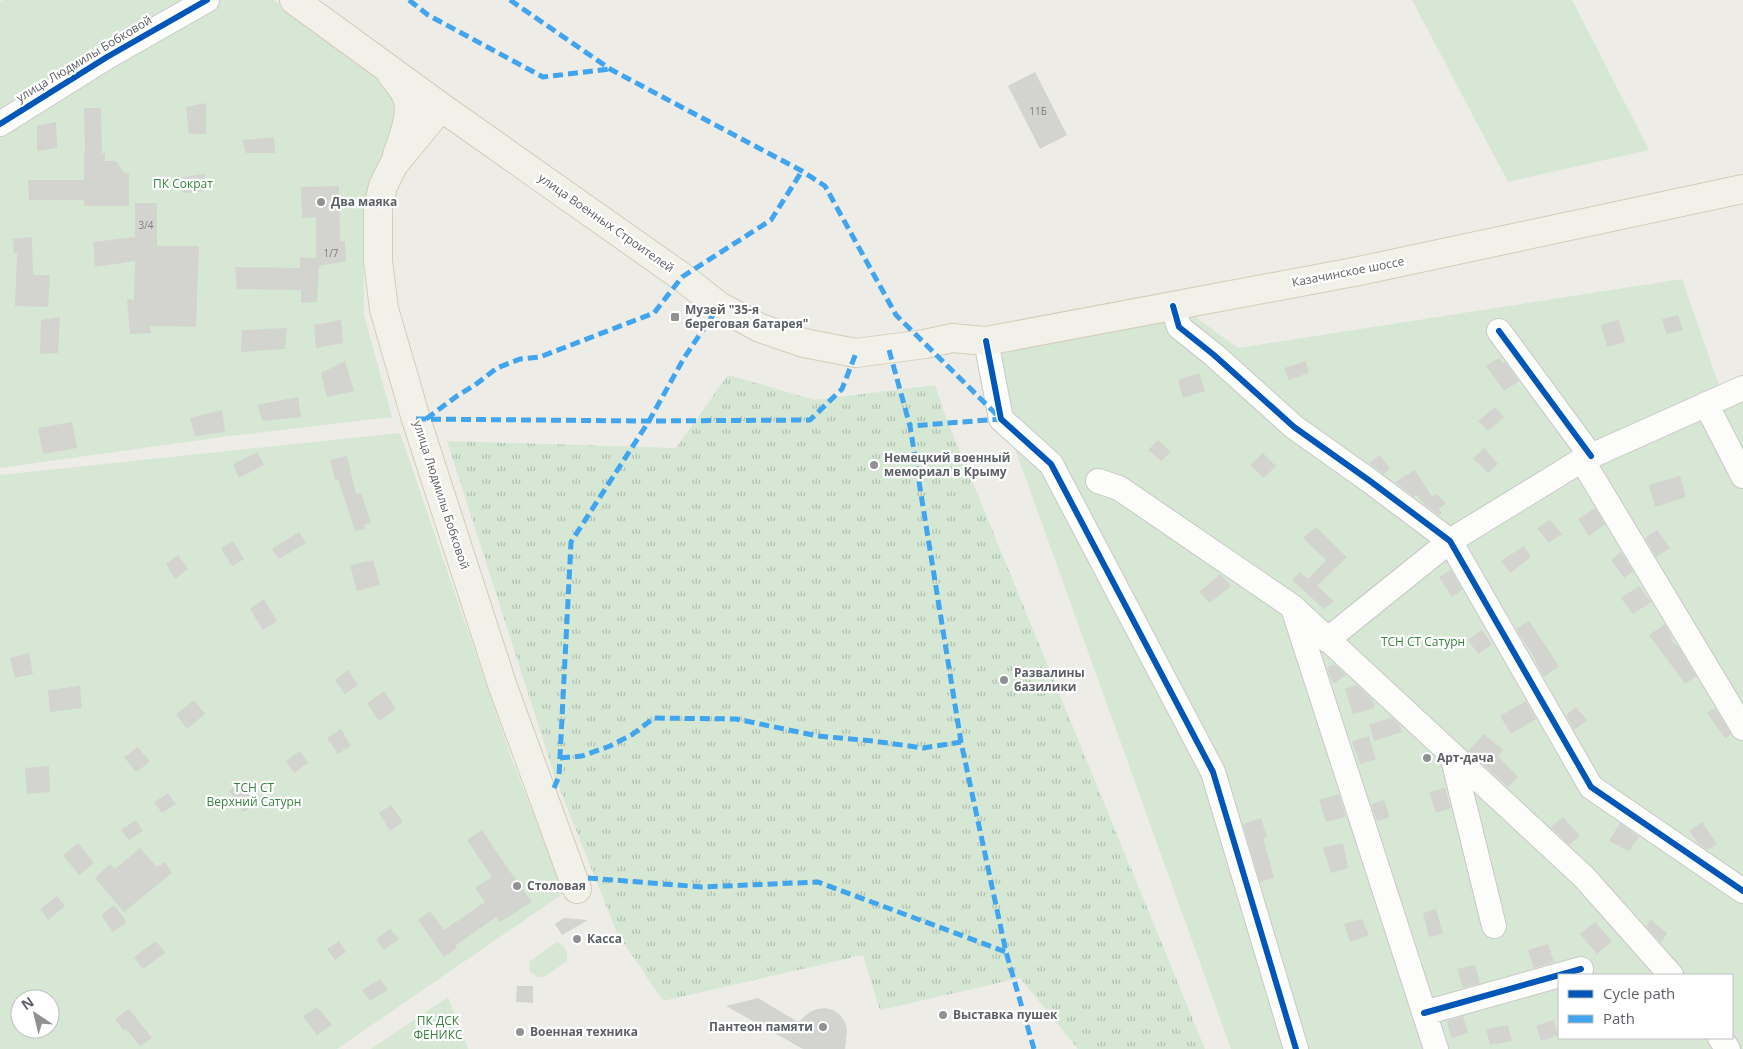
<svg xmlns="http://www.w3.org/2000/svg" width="1743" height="1049" font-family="'Open Sans',sans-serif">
	<defs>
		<pattern id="grass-tufts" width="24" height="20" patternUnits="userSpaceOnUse" patternTransform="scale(1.25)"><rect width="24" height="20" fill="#d6e8d4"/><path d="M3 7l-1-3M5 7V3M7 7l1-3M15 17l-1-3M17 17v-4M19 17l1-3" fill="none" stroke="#b1bfb0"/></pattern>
	</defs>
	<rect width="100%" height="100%" fill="#edece7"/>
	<path fill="url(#grass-tufts)" d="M 728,375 L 815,400 L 935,385 L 945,415 L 1205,1049 L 1078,1049 L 1020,978 L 880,1010 L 863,955 L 663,1001 L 617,933 L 555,777 L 447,441 L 676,448 Z"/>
	<path fill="#d6e8d4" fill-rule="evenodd" d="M 3,0 L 274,0 L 426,112 L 395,146 L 363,210 L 364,315 L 392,417 L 222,437 L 0,468 L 0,2 Z
		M 1412,0 L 1572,0 L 1649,150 L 1508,182 Z
		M 1682,279 L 1720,388 L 1743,379 L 1743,1049 L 1231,1049 L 982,357 L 1194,316 L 1238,348 ZM 1559,975 L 1732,975 L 1732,1038 L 1559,1038 Z
		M 400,433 L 511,757 L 564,893 L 337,1049 L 0,1049 L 0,475 ZM 20,999 L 50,999 L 50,1029 L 20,1029 Z
		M 557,942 C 566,947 568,950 567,961 L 544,977 L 538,977 L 530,972 L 529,962 Z
		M 448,997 L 468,1049 L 371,1049 Z"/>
	<path fill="#d3d3d0" d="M 1035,72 L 1067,135 L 1040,149 L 1008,86 Z
		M 206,103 L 206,134 L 189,134 L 186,107 Z
		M 84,108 L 101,108 L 102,153 L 105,153 L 105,161 L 115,161 L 125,173 L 129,173 L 129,206 L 84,206 L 84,200 L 29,200 L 28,180 L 84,180 L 84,153 L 85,153 Z
		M 56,122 L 57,148 L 37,151 L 37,126 Z
		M 274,137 L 275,153 L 246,153 L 242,140 Z
		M 205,174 L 205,191 L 183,193 L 182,177 Z
		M 339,186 L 340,241 L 345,241 L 346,261 L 319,266 L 317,302 L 301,303 L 301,290 L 237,289 L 235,267 L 300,268 L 300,257 L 316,258 L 316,217 L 302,218 L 301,187 Z
		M 135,203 L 157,203 L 157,246 L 199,246 L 196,327 L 150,326 L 151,333 L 130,334 L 127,299 L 134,300 L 135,261 L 95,267 L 93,242 L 135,237 Z
		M 32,237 L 33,275 L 50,275 L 48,307 L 15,306 L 17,253 L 14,253 L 13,239 Z
		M 1678,315 L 1683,330 L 1667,334 L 1662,319 Z
		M 60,317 L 58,353 L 40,354 L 41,320 Z
		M 341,320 L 343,343 L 316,348 L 314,325 Z
		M 1619,320 L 1625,342 L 1607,347 L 1601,325 Z
		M 287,328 L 285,349 L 241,352 L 242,330 Z
		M 1499,358 L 1503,363 L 1505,362 L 1519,381 L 1504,391 L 1486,366 Z
		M 345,361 L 354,391 L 327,397 L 321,373 Z
		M 1306,361 L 1309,373 L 1289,380 L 1284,368 Z
		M 1199,373 L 1205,391 L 1183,398 L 1178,380 Z
		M 298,397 L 301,417 L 263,421 L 257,405 Z
		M 1495,407 L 1504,417 L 1488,431 L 1478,421 Z
		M 222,410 L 225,432 L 195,436 L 190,418 Z
		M 72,422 L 77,448 L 43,454 L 38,428 Z
		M 1158,440 L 1171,452 L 1161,461 L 1148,450 Z
		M 1484,448 L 1498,464 L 1488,473 L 1473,458 Z
		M 257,452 L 264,465 L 239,478 L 233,464 Z
		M 1263,453 L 1276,466 L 1264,478 L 1250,465 Z
		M 1380,455 L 1390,469 L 1384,474 L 1369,463 Z
		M 347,456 L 356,494 L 361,493 L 371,523 L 364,525 L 365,529 L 355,531 L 338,479 L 335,480 L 330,460 Z
		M 1415,470 L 1432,497 L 1437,494 L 1446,503 L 1439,509 L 1442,513 L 1439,515 L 1425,505 L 1417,495 L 1414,497 L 1395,482 Z
		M 1680,476 L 1686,497 L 1655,507 L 1649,485 Z
		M 1595,508 L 1605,524 L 1589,536 L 1578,519 Z
		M 1550,520 L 1562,534 L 1549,543 L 1537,528 Z
		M 1316,527 L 1347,557 L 1317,586 L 1334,601 L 1324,609 L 1292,580 L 1300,572 L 1308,579 L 1326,560 L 1303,538 Z
		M 1657,530 L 1670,548 L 1656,557 L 1645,538 Z
		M 299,532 L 306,543 L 279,559 L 272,549 Z
		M 233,541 L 244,559 L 232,566 L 221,548 Z
		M 1524,546 L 1531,557 L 1510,573 L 1501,561 Z
		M 1621,552 L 1633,571 L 1624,578 L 1611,560 Z
		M 178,555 L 188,569 L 175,579 L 166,564 Z
		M 373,560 L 380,585 L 357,591 L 350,565 Z
		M 1451,570 L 1462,590 L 1452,597 L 1439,577 Z
		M 1220,574 L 1231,586 L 1210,603 L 1199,592 Z
		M 1639,586 L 1651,602 L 1633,614 L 1621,598 Z
		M 264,599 L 277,621 L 263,630 L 250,609 Z
		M 1529,621 L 1559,666 L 1544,677 L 1536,663 L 1537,662 L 1516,629 Z
		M 1665,624 L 1673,639 L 1671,640 L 1680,649 L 1696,676 L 1685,684 L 1649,635 Z
		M 1482,630 L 1492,645 L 1478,654 L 1468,640 Z
		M 29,653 L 33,674 L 15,678 L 10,658 Z
		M 1334,664 L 1346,675 L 1333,684 L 1327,668 Z
		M 348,670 L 358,685 L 345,694 L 335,680 Z
		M 1357,685 L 1372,699 L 1375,708 L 1353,714 L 1345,689 Z
		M 80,686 L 82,708 L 50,712 L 48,690 Z
		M 384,691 L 396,709 L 379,721 L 367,703 Z
		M 194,700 L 205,714 L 187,729 L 176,714 Z
		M 1526,701 L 1536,719 L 1511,734 L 1500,716 Z
		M 1576,707 L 1587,720 L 1574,730 L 1566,715 Z
		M 1715,708 L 1731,734 L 1725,738 L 1707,713 Z
		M 1392,718 L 1399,724 L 1402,732 L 1374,741 L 1369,724 Z
		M 341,729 L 351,746 L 338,754 L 327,738 Z
		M 1484,734 L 1503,750 L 1498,756 L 1518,777 L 1508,787 L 1468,751 Z
		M 1369,736 L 1376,759 L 1360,764 L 1352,741 Z
		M 138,747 L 150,762 L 136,772 L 124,757 Z
		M 300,751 L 308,763 L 294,773 L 286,761 Z
		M 49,766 L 50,792 L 27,794 L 25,768 Z
		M 242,782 L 256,804 L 243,812 L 229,791 Z
		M 1445,788 L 1451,808 L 1436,813 L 1429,792 Z
		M 168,793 L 176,804 L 162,813 L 154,802 Z
		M 1339,794 L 1346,817 L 1326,822 L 1319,800 Z
		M 1384,800 L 1390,817 L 1377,821 L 1371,804 Z
		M 391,805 L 403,822 L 390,831 L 379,813 Z
		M 1563,817 L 1580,836 L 1569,845 L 1551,827 Z
		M 1261,818 L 1267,837 L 1263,838 L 1274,878 L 1260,882 L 1243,824 Z
		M 136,820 L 143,831 L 129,840 L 121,830 Z
		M 1702,822 L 1717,844 L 1707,850 L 1698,843 L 1689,831 Z
		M 1620,823 L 1639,837 L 1629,851 L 1609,841 Z
		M 482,830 L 506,866 L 532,902 L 500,922 L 496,917 L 455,946 L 457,948 L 444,957 L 418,920 L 430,911 L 444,930 L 485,902 L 475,888 L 492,877 L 467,840 Z
		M 78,843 L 94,863 L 79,875 L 63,855 Z
		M 1343,843 L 1348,868 L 1331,873 L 1323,848 Z
		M 140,848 L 157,867 L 165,862 L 172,873 L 124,912 L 95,878 L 110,864 L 115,869 Z
		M 57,896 L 65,906 L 48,920 L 40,909 Z
		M 114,905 L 127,922 L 113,932 L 101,915 Z
		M 1436,909 L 1443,934 L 1429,937 L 1423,913 Z
		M 564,918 L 588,920 L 562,935 L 555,924 Z
		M 1362,919 L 1369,935 L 1350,942 L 1344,924 Z
		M 1651,920 L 1667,933 L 1661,943 L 1646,926 Z
		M 1595,922 L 1612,941 L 1597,954 L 1580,934 Z
		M 390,929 L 399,939 L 384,950 L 376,939 Z
		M 156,941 L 165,953 L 143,969 L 134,957 Z
		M 339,941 L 346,952 L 335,960 L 327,949 Z
		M 1548,944 L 1554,962 L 1534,968 L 1528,950 Z
		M 1475,965 L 1480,983 L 1463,988 L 1457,969 Z
		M 380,979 L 388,990 L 370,1001 L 362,990 Z
		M 517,986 L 533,986 L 533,1003 L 516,1002 Z
		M 758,998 L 798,1022 L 810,1012 L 817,1009 L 825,1008 L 833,1010 L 840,1015 L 845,1022 L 847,1030 L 845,1049 L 803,1049 L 726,1006 Z
		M 317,1007 L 332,1025 L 317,1035 L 303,1016 Z
		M 129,1009 L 152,1038 L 140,1046 L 126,1029 L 124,1031 L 115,1019 Z
		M 1463,1016 L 1468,1033 L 1451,1038 L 1447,1021 Z
		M 1553,1020 L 1559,1035 L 1541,1041 L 1536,1026 Z
		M 1508,1025 L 1512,1041 L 1490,1045 L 1486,1029 Z"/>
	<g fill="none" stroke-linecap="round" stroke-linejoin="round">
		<g stroke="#c9c8c8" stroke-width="26">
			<path id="minor" d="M 0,124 L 107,57 L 207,0
				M 1173,306 L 1179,327 L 1214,355 L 1294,427 L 1370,481 L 1450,541 L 1591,787 L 1743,891
				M 1499,331 L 1591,456
				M 986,341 L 1001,419 L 1051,464 L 1213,772 L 1296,1049
				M 1706,404 L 1743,476
				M 1582,460 L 1743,728
				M 1098,481 L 1119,488 L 1293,607 L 1584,877 L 1671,975
				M 1294,611 L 1436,1049
				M 1327,640 L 1450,541 L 1582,460 L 1743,388
				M 1452,755 L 1494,926
				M 1424,1013 L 1581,969
				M 1720,1038 L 1728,1049"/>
		</g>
		<g stroke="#d3cdb7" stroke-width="30">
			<path id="major" d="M 294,0 L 441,107 L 682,277 L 719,306 L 760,328 L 804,343 L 856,353 L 925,344 L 952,338 L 986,341 L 1359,271 L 1743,189
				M 392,75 C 398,83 406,91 408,101 C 412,116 402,141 397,155
				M 441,107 L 394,164 L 383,186 L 378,208 L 378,261 L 384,309 L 416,419 L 503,687 L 577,889"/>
		</g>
		<use href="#minor" stroke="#fcfcfb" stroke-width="24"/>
		<use href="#major" stroke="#f2f1e9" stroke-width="28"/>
		<path stroke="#40a5ee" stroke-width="5" stroke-dasharray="10 5" stroke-linecap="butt" d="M 409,0 L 428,15 L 543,77 L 610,69
			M 510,0 L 610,69 L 802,171 L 825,186 L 896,315 L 1001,419 L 910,426
			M 889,350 L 910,426 L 961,742 L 1006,952 L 1034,1049
			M 416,419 L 649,421 L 810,420 L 842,389 L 856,353
			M 426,419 L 457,396 L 475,385 L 497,368 L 520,359 L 540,357 L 654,313 L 682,277 L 771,220 L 802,171
			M 560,758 L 582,756 L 610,746 L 633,734 L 654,718 L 736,719 L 818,736 L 873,741 L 923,748 L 961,742
			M 554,788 L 559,776 L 571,542 L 649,421 L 684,358 L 719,306
			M 588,878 L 702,887 L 818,882 L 1006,952"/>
		<g stroke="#fff" stroke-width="9">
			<path id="cycleway" d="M 0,124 L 107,57 L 207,0
				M 1173,306 L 1179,327 L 1214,355 L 1294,427 L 1370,481 L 1450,541 L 1591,787 L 1743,891
				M 1499,331 L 1591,456
				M 986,341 L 1001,419 L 1051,464 L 1213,772 L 1296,1049
				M 1424,1013 L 1581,969"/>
		</g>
		<use href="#cycleway" stroke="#0057b8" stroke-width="6"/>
	</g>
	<g fill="#8f9192" stroke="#fff" stroke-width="2">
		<circle cx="321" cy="202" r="5"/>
		<rect x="670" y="312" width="10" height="10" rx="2.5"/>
		<circle cx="874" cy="465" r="5"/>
		<circle cx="1004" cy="680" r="5"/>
		<circle cx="1427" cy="758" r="5"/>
		<circle cx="517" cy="886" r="5"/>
		<circle cx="577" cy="939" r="5"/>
		<circle cx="943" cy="1015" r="5"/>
		<circle cx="823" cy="1027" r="5"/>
		<circle cx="520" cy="1032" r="5"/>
	</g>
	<g text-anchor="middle" stroke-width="4.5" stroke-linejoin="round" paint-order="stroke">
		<g font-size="10" fill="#7c7e81">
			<text x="1038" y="115">11Б</text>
			<text x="146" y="229">3/4</text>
			<text x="331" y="257">1/7</text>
		</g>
		<g font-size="12" fill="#5d6065" stroke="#fff">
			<text transform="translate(84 59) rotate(-31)" y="4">улица Людмилы Бобковой</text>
			<text transform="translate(606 223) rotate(35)" y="4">улица Военных Строителей</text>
			<text transform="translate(1348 272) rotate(-11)" y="4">Казачинское шоссе</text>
			<text transform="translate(441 495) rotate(72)" y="4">улица Людмилы Бобковой</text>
		</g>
		<g font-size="12" fill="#388140" stroke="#fff">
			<text x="183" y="188">ПК Сократ</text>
			<text x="1423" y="646">ТСН СТ Сатурн</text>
			<text x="254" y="792">ТСН СТ<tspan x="254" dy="14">Верхний Сатурн</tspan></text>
			<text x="438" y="1025">ПК ДСК<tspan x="438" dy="14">ФЕНИКС</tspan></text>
		</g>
		<g font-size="12" font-weight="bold" fill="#5d6065" stroke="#fff" text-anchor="start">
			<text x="331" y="206">Два маяка</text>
			<text x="685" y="314">Музей "35-я<tspan x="685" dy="14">береговая батарея"</tspan></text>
			<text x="884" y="462">Немецкий военный<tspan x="884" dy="14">мемориал в Крыму</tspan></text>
			<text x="1014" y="677">Развалины<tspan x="1014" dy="14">базилики</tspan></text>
			<text x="1437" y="762">Арт-дача</text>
			<text x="527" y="890">Столовая</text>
			<text x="587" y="943">Касса</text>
			<text x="953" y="1019">Выставка пушек</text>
			<text x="813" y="1031" text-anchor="end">Пантеон памяти</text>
			<text x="530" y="1036">Военная техника</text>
		</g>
	</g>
	<rect x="1558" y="974" width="175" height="65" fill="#ffffff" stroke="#bebfc1"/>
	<rect x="1568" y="990" width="25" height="8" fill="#0057b8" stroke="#bebfc1"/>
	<text x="1603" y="999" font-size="15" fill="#5d6065">Cycle path</text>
	<rect x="1568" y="1015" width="25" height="8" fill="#40a5ee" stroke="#bebfc1"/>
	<text x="1603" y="1024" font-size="15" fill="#5d6065">Path</text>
	<g transform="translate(35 1014) rotate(325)"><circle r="24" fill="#ffffff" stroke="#bebfc1"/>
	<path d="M0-4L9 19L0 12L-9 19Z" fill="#8f9192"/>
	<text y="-8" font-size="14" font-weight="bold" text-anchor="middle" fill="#5d6065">N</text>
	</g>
</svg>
